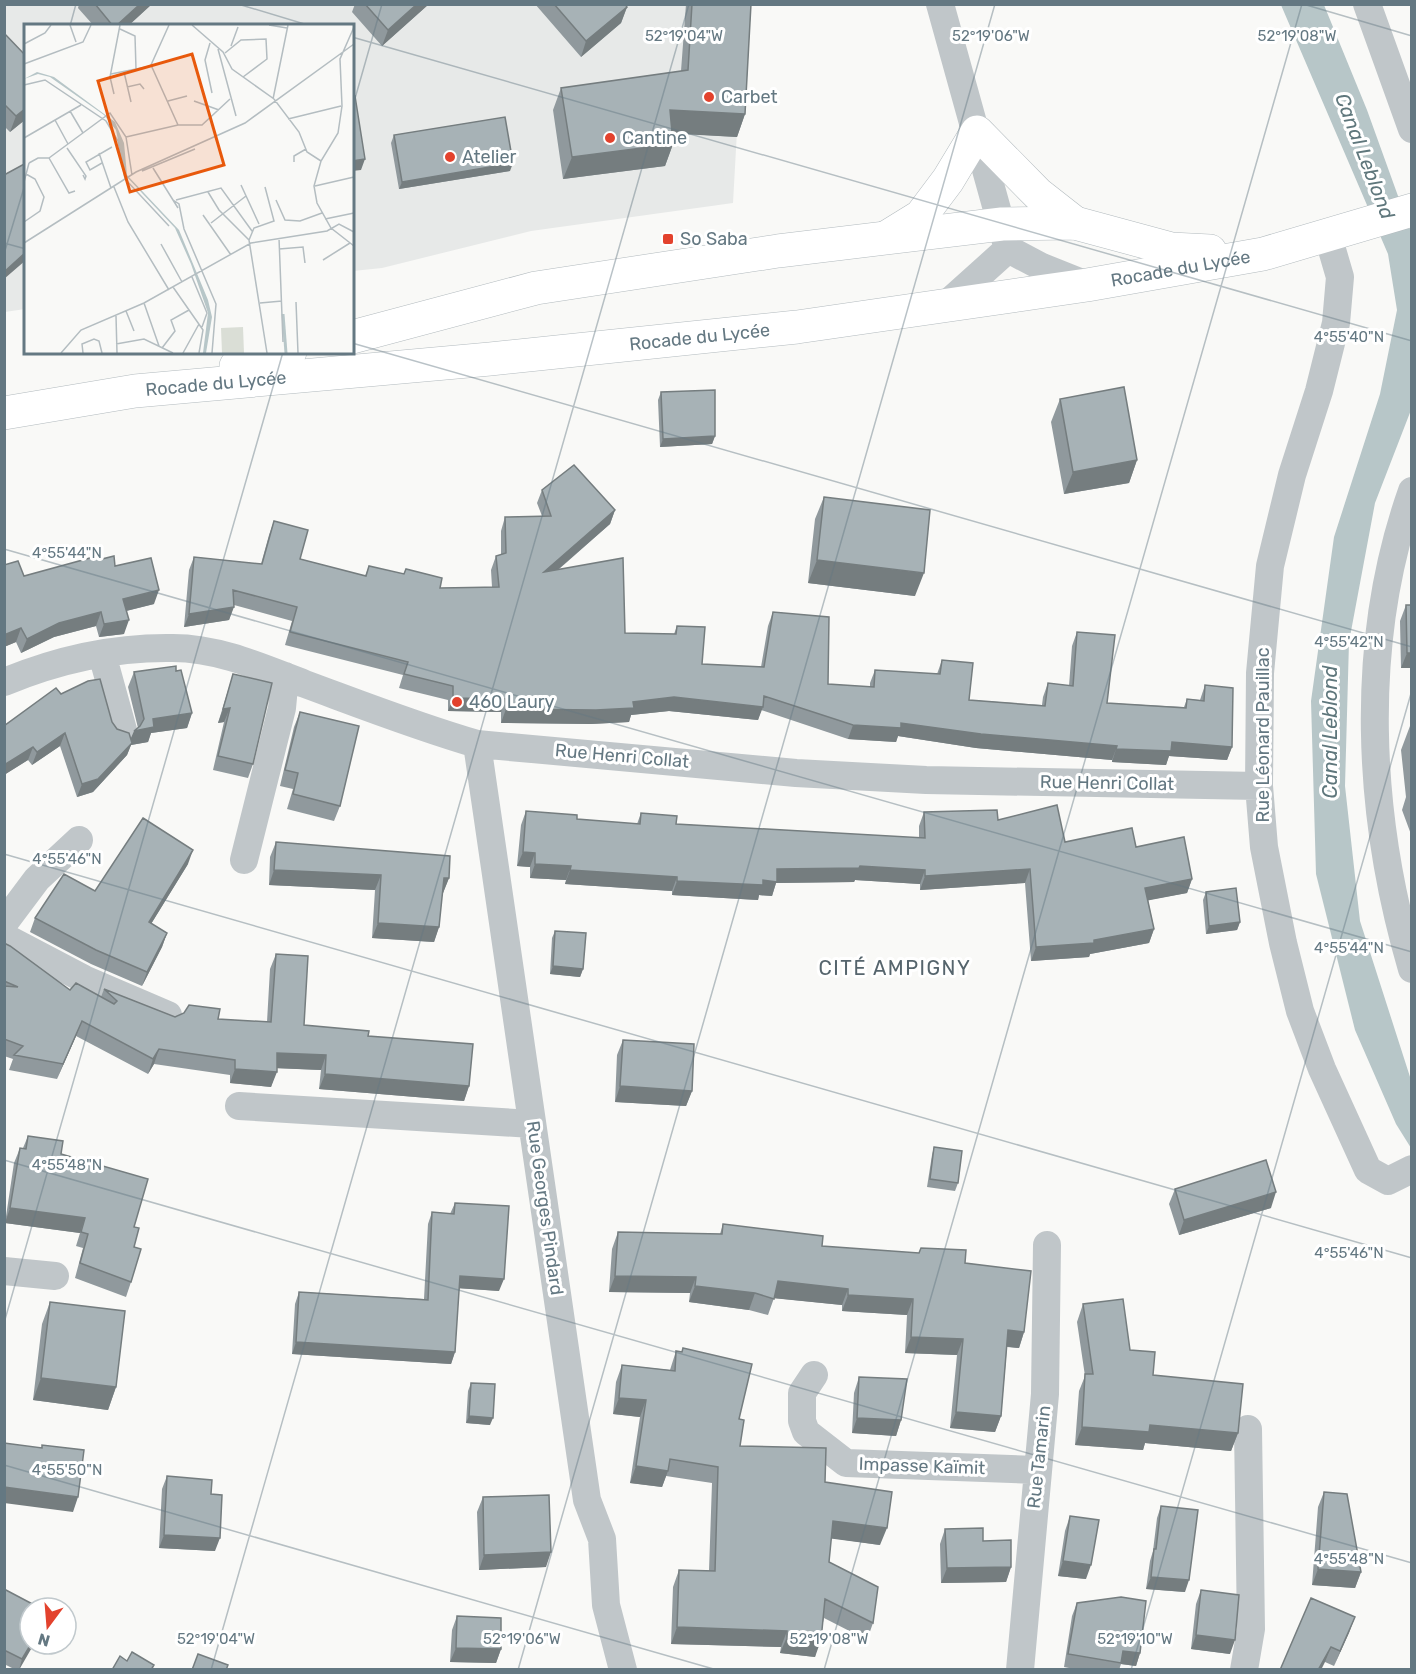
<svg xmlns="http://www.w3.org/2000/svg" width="1416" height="1674" font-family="Rubik,sans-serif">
	<rect width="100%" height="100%" fill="#f9f9f7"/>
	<path fill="#e7e9e8" d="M 4,5 L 744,5 L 733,203 L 531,231 L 382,268 L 353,271 L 352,26 L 26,26 L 25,309 L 5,312 Z"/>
	<path fill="#b7c6c8" d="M 1281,5 L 1324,5 L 1367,110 L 1411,232 L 1411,410 L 1375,503 L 1349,642 L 1345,786 L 1360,921 L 1411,1080 L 1411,1148 L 1396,1124 L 1355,1030 L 1316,874 L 1311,701 L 1334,537 L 1380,394 L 1397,310 L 1388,254 Z"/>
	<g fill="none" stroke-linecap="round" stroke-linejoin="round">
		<g stroke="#b2babe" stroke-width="34">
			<g id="secondary">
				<path d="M 887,237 L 921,216 L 948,180 L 977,132 L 1038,194 L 1075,223"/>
				<path d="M 352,337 L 536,288 L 778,251 L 1002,224 L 1075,223 L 1171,249 L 1210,251"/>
				<path d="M 236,366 L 290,352"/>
				<path id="s1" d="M 4,413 L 135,391 L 490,359 L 797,327 L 1087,285 L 1263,254 L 1412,210"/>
			</g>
		</g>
		<path stroke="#c0c6c9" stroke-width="28" d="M 940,4 L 1008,249 L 1042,267 L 1087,285
			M 1367,4 L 1412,129
			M 1328,236 L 1340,277 L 1336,323 L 1319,391 L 1292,475 L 1270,566 L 1260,673 L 1259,786 L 1264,847 L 1283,943 L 1300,1011 L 1322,1069 L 1368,1170 L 1388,1181 L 1412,1169
			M 948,303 L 1008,249
			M 1412,491 C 1358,643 1367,816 1412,969
			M 102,654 L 123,730
			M 4,682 C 57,660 116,647 173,648 C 219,648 263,668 305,684 C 362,705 418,727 477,744 L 796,773 L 926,780 L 1259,786
			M 477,744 L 587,1500 L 602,1539 L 606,1605 L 623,1670
			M 244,860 L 282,708 L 285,676
			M 4,923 L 37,879 L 79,840
			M 4,937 L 84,979 L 168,1015
			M 239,1106 L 532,1124
			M 4,1271 L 55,1276
			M 814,1375 L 802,1393 L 802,1421 L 806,1432 L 846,1463 L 1036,1470
			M 1020,1670 L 1045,1394 L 1047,1245
			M 1244,1670 L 1251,1629 L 1248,1429"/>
		<use href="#secondary" stroke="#fff" stroke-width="33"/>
	</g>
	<path fill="#90999d" d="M 79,4 L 152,4 L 128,26 L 94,26 L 78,8 Z
		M 355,4 L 429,4 L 382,46 L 352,12 Z
		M 535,4 L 625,4 L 627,7 L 621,23 L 581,57 Z
		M 686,4 L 751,4 L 745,114 L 737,137 L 672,133 L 673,144 L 665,166 L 563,179 L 553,110 L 561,88 L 681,71 Z
		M 4,33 L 26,119 L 10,132 L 4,126 Z
		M 394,135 L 510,171 L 399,189 L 391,143 Z
		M 661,392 L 715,436 L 712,444 L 660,447 L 658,400 Z
		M 1060,399 L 1137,460 L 1129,483 L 1064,494 L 1051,422 Z
		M 542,490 L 615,510 L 610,524 L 558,570 L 625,633 L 674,634 L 677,626 L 702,664 L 761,667 L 768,626 L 773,612 L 828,684 L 870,687 L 870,683 L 875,670 L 937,674 L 942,660 L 969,700 L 1042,705 L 1043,697 L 1048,683 L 1069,686 L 1072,646 L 1077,632 L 1107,703 L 1184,707 L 1187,699 L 1200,700 L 1205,685 L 1232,747 L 1227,760 L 1169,756 L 1166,765 L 1112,762 L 1112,760 L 976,748 L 898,736 L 896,742 L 848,739 L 761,710 L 758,720 L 669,711 L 631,715 L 629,722 L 591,724 L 501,723 L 501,712 L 448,711 L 448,700 L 399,688 L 403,675 L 285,645 L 292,621 L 234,605 L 229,620 L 184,627 L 189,570 L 194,557 L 261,564 L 269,535 L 274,521 L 300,559 L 365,576 L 369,566 L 440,588 L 492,587 L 491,570 L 496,556 L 501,555 L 501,531 L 505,517 L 542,516 L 537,503 Z
		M 824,497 L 915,596 L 808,583 L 815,519 Z
		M 102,559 L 115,566 L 154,604 L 126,611 L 124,634 L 99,637 L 96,626 L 54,637 L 21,653 L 16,642 L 4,647 L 4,565 L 24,576 Z
		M 1406,605 L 1412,668 L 1401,668 L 1400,621 Z
		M 176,671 L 192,713 L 187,728 L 151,733 L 148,742 L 131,745 L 127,755 L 93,792 L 77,797 L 60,746 L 32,765 L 28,760 L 4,775 L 61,694 L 112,722 L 117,729 L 131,738 L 138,728 L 128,687 L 134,672 Z
		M 233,674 L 253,764 L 248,778 L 213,770 L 224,722 L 218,723 Z
		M 300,712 L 340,806 L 334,821 L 287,809 L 293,789 L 280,786 L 294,727 Z
		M 1410,726 L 1412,726 L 1412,837 L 1402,810 L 1406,797 L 1401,750 Z
		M 526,811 L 577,819 L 637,824 L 641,813 L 676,824 L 919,838 L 919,826 L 924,812 L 998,820 L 1065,842 L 1136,847 L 1192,879 L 1187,893 L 1148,900 L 1154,929 L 1149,943 L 1090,954 L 1089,957 L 1031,961 L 1025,883 L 920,890 L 920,884 L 855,880 L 854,882 L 776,883 L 772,896 L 759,895 L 758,900 L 672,895 L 672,891 L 565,884 L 566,880 L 530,878 L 530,867 L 517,866 L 521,825 Z
		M 276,842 L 449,878 L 443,893 L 442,893 L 439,927 L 434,942 L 372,938 L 375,890 L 269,885 L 270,857 Z
		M 188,864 L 151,924 L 167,933 L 162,947 L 142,986 L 91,964 L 30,932 L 35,918 L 95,891 Z
		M 1206,892 L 1240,922 L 1237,930 L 1206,934 L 1203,900 Z
		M 555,931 L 583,969 L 580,977 L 550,974 L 552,938 Z
		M 4,943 L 70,990 L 101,997 L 104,989 L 175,1017 L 267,1022 L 270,969 L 276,954 L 304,1025 L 368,1036 L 469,1086 L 464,1101 L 319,1089 L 321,1070 L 277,1068 L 271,1087 L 230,1083 L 230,1075 L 154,1064 L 148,1074 L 76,1036 L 57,1079 L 9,1070 L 13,1059 L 4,1056 Z
		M 623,1040 L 692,1091 L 686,1106 L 615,1102 L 617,1055 Z
		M 28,1136 L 61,1154 L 134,1227 L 131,1282 L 126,1297 L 75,1278 L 83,1248 L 76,1246 L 80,1233 L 5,1223 L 14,1163 L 20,1148 L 23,1148 Z
		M 934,1147 L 958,1183 L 955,1191 L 927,1187 L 932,1155 Z
		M 1175,1189 L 1271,1208 L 1179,1235 L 1169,1204 Z
		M 455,1203 L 499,1291 L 459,1288 L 455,1352 L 451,1364 L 292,1354 L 295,1304 L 299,1292 L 424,1299 L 428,1224 L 432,1212 L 450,1214 Z
		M 723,1224 L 822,1246 L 965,1263 L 1024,1332 L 1019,1348 L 1007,1347 L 1001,1416 L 995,1432 L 950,1428 L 957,1355 L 905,1353 L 907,1315 L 842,1311 L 842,1305 L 774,1298 L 768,1315 L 749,1310 L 689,1302 L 690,1293 L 609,1292 L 612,1249 L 618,1232 L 720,1234 Z
		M 50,1302 L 116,1387 L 108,1410 L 33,1400 L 42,1324 Z
		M 1083,1304 L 1130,1350 L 1153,1375 L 1238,1433 L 1231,1451 L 1145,1443 L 1143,1450 L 1075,1445 L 1079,1391 L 1085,1376 L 1077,1322 Z
		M 676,1351 L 739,1419 L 740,1446 L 825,1482 L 880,1545 L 831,1538 L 829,1562 L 873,1623 L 867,1640 L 824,1618 L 815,1657 L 780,1653 L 781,1647 L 671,1644 L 673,1587 L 679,1570 L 709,1571 L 712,1483 L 666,1476 L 662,1487 L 630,1483 L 640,1417 L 613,1414 L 616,1382 L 622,1365 L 670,1370 Z
		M 859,1377 L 901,1420 L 896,1436 L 852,1433 L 854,1393 Z
		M 471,1383 L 490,1425 L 466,1423 L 468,1391 Z
		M 167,1476 L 211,1494 L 215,1551 L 159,1548 L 162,1489 Z
		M 1324,1492 L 1361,1572 L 1355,1588 L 1312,1585 L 1318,1507 Z
		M 483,1497 L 546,1567 L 479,1570 L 477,1512 Z
		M 1161,1506 L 1185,1592 L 1146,1589 L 1150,1561 L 1153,1551 L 1157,1518 Z
		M 1070,1516 L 1086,1579 L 1058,1576 L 1065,1531 Z
		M 945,1529 L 983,1541 L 1011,1567 L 1006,1582 L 941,1583 L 940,1544 Z
		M 4,1589 L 30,1644 L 19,1670 L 16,1670 L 4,1664 Z
		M 1201,1590 L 1230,1654 L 1191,1649 L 1196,1604 Z
		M 1077,1603 L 1140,1653 L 1136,1666 L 1121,1664 L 1119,1670 L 1079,1670 L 1064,1667 L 1072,1616 Z
		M 457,1616 L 501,1649 L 496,1663 L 450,1662 L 452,1630 Z
		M 1355,1617 L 1334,1666 L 1325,1662 L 1280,1670 Z"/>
	<path fill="#757d7f" d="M 140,4 L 152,4 L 128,26 L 116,26 Z
		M 417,4 L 429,4 L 382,46 L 388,30 Z
		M 627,7 L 621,23 L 581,57 L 586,41 Z
		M 26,108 L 26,119 L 10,132 L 16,116 Z
		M 670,110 L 745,114 L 737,137 L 662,133 Z
		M 673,144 L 665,166 L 563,179 L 572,157 Z
		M 365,159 L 361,170 L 352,171 L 352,161 Z
		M 513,163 L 510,171 L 399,189 L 402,182 Z
		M 26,252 L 26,260 L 4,279 L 4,272 Z
		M 715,436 L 712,444 L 660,447 L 663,439 Z
		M 1137,460 L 1129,483 L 1064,494 L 1073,472 Z
		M 615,510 L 610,524 L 539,586 L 544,572 Z
		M 817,560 L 924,573 L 915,596 L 808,583 Z
		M 159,590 L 154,604 L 118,613 L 123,599 Z
		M 234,607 L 229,620 L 184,627 L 189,614 Z
		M 101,612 L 96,626 L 54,637 L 21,653 L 27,639 L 59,623 Z
		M 129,620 L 124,634 L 99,637 L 104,624 Z
		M 21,628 L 16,642 L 4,647 L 4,635 Z
		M 1407,653 L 1412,653 L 1412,668 L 1401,668 Z
		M 674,697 L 763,707 L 758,720 L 669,711 L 631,715 L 629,722 L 591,724 L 501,723 L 506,709 L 633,702 Z
		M 453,698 L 506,699 L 501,712 L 448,711 Z
		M 230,708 L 224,722 L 218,723 L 223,709 Z
		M 192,713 L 187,728 L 151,733 L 148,742 L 131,745 L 127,755 L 93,792 L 77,797 L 82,784 L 128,745 L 134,731 L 153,719 Z
		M 901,723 L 1117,746 L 1112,760 L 976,748 L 898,736 L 896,742 L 848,739 L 853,725 Z
		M 65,733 L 60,746 L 32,765 L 37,752 Z
		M 1172,742 L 1232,747 L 1227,760 L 1169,756 L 1166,765 L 1112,762 L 1116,749 Z
		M 33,747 L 28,760 L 4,775 L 4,765 Z
		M 193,850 L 188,864 L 143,937 L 149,922 Z
		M 523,852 L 535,853 L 530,867 L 517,866 Z
		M 535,864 L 571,866 L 566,880 L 530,878 Z
		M 860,866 L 925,870 L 920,884 L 855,880 L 854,882 L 776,883 L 772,896 L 759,895 L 758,900 L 672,895 L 677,881 L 763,880 L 777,869 Z
		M 1030,869 L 1025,883 L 920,890 L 925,876 Z
		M 274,870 L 381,875 L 375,890 L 269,885 Z
		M 570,870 L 677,877 L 672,891 L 565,884 Z
		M 444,878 L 449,878 L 443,893 L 438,893 Z
		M 1192,879 L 1187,893 L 1140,902 L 1145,888 Z
		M 1240,922 L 1237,930 L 1206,934 L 1209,926 Z
		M 378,923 L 439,927 L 434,942 L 372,938 Z
		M 1154,929 L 1149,943 L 1090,954 L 1089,957 L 1031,961 L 1036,947 L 1094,940 Z
		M 167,933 L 162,947 L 142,986 L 147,972 Z
		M 553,966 L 583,969 L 580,977 L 550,974 Z
		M 82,1021 L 76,1036 L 57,1079 L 63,1064 Z
		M 159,1049 L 154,1064 L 148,1074 L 153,1059 Z
		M 277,1053 L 326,1055 L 321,1070 L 272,1068 Z
		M 235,1069 L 277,1072 L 271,1087 L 230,1083 Z
		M 325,1074 L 469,1086 L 464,1101 L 319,1089 Z
		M 620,1086 L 692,1091 L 686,1106 L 615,1102 Z
		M 1276,1192 L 1271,1208 L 1179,1235 L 1184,1220 Z
		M 10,1208 L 85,1218 L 80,1233 L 5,1223 Z
		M 460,1276 L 504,1279 L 499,1291 L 455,1288 Z
		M 615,1276 L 696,1277 L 690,1293 L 609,1292 Z
		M 778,1281 L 848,1289 L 842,1305 L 772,1298 Z
		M 695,1286 L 755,1293 L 749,1310 L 689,1302 Z
		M 848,1295 L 913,1299 L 907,1315 L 842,1311 Z
		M 1008,1330 L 1024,1332 L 1019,1348 L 1002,1346 Z
		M 911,1337 L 963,1339 L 957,1355 L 905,1353 Z
		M 296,1342 L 455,1352 L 451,1364 L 292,1354 Z
		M 41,1378 L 116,1387 L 108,1410 L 33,1400 Z
		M 619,1398 L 646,1400 L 640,1417 L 613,1414 Z
		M 956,1412 L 1001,1416 L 995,1432 L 950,1428 Z
		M 469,1416 L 493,1418 L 490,1425 L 466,1423 Z
		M 857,1418 L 901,1420 L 896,1436 L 852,1433 Z
		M 1150,1425 L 1238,1433 L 1231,1451 L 1145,1443 L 1143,1450 L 1075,1445 L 1082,1427 Z
		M 636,1466 L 668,1471 L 662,1487 L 630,1483 Z
		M 4,1487 L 78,1497 L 73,1512 L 4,1503 Z
		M 833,1521 L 887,1528 L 880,1545 L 827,1538 Z
		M 164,1535 L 220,1538 L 215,1551 L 159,1548 Z
		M 551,1552 L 546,1567 L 479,1570 L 484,1555 Z
		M 1063,1561 L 1091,1565 L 1086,1579 L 1058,1576 Z
		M 1011,1567 L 1006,1582 L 941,1583 L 947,1568 Z
		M 1318,1569 L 1361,1572 L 1355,1588 L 1312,1585 Z
		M 1151,1577 L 1189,1580 L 1185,1592 L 1146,1589 Z
		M 1355,1617 L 1349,1633 L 1334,1666 L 1340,1651 Z
		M 677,1627 L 787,1631 L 781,1647 L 671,1644 Z
		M 1196,1635 L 1235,1640 L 1230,1654 L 1191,1649 Z
		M 787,1637 L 821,1640 L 815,1657 L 780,1653 Z
		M 31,1644 L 34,1644 L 19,1670 L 22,1659 Z
		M 1331,1647 L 1325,1662 L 1321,1670 L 1318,1670 Z
		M 456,1648 L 501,1649 L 496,1663 L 450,1662 Z
		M 1123,1651 L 1140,1653 L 1136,1666 L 1121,1664 Z"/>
	<path fill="#a7b2b6" stroke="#757d7f" stroke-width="1.5" d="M 95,4 L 140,4 L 116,26 L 113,26 Z
		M 365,4 L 417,4 L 388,30 Z
		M 554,4 L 625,4 L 627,7 L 586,41 Z
		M 692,4 L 751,4 L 745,114 L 670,110 L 673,144 L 572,157 L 561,88 L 688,70 Z
		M 4,33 L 26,56 L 26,108 L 16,116 L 4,104 Z
		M 355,96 L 365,159 L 352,161 L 352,97 Z
		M 505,117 L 513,163 L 402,182 L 394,135 Z
		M 26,163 L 26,252 L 4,272 L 4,175 Z
		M 1124,387 L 1137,460 L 1073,472 L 1060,399 Z
		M 715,390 L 715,436 L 663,439 L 661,392 Z
		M 574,465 L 615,510 L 544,572 L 623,558 L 625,633 L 676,634 L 677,626 L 705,627 L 702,664 L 764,667 L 773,612 L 829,617 L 828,684 L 874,687 L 875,670 L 940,674 L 942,660 L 973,663 L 969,700 L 1045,706 L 1048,683 L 1073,686 L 1077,632 L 1115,635 L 1107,703 L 1186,708 L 1187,699 L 1204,701 L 1205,685 L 1233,688 L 1232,747 L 1172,742 L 1171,751 L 1116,749 L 1117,746 L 981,734 L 901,723 L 901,728 L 853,725 L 764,696 L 763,707 L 674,697 L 633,702 L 634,708 L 596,710 L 506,709 L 506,699 L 453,698 L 453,686 L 404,674 L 408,662 L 290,632 L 297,607 L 233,590 L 234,607 L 189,614 L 194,557 L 262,564 L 274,521 L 308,530 L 300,559 L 366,576 L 369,566 L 404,574 L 406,569 L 442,578 L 440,588 L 499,587 L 496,556 L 506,553 L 505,517 L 551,516 L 542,490 Z
		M 824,497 L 930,510 L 924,573 L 817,560 Z
		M 101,555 L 102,559 L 114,556 L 115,566 L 151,558 L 159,590 L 123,599 L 129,620 L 104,624 L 101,612 L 59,623 L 27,639 L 21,628 L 4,635 L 4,565 L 18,561 L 24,576 Z
		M 1406,605 L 1412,605 L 1412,653 L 1407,653 Z
		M 176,666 L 176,671 L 181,670 L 192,713 L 153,719 L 154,727 L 134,731 L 140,726 L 144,719 L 134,672 Z
		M 233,674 L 272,683 L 253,764 L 218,756 L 230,708 L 223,709 Z
		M 100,679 L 112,722 L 117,729 L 129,733 L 132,743 L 98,779 L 82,784 L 65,733 L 37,752 L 33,747 L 4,765 L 4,726 L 56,688 L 61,694 L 88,681 Z
		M 300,712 L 359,726 L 340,806 L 293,794 L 298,773 L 285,770 Z
		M 1057,805 L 1065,842 L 1132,828 L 1136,847 L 1184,837 L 1192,879 L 1145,888 L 1154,929 L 1094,940 L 1094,943 L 1036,947 L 1030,869 L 925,876 L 925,870 L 860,866 L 859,868 L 777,869 L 777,882 L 763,880 L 763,885 L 677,881 L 677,877 L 570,870 L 571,866 L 535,864 L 535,853 L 523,852 L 526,811 L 577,815 L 577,819 L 640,824 L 641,813 L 677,816 L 676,824 L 925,838 L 924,812 L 997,810 L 998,820 Z
		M 143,818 L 193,850 L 149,922 L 167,933 L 147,972 L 96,950 L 35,918 L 64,874 L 95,891 Z
		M 276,842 L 450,856 L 449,878 L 444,878 L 439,927 L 378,923 L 381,875 L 274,870 Z
		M 1236,888 L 1240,922 L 1209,926 L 1206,892 Z
		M 555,931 L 586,933 L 583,969 L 553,966 Z
		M 4,943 L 10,946 L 70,990 L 76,983 L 114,1004 L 117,1001 L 104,989 L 175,1017 L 184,1013 L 189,1005 L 220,1009 L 218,1019 L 271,1022 L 276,954 L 308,956 L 304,1025 L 369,1031 L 368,1036 L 473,1044 L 469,1086 L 325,1074 L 326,1055 L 277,1053 L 277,1072 L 235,1069 L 235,1060 L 159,1049 L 153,1059 L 82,1021 L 63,1064 L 14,1055 L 23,1046 L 4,1039 L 4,986 L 18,987 L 4,981 Z
		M 623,1040 L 694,1044 L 692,1091 L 620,1086 Z
		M 28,1136 L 63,1141 L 61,1154 L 148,1179 L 134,1227 L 139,1228 L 134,1247 L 141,1249 L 131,1282 L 80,1263 L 88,1234 L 81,1232 L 85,1218 L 10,1208 L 20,1148 L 26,1149 Z
		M 934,1147 L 962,1151 L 958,1183 L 930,1179 Z
		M 1266,1160 L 1276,1192 L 1184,1220 L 1175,1189 Z
		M 455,1203 L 509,1206 L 504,1279 L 460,1276 L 455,1352 L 296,1342 L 299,1292 L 428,1300 L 432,1212 L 454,1214 Z
		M 723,1224 L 823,1236 L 822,1246 L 919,1253 L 921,1248 L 966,1250 L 965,1263 L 1031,1271 L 1024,1332 L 1008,1330 L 1001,1416 L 956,1412 L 963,1339 L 911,1337 L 913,1299 L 848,1295 L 848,1289 L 778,1281 L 774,1299 L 755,1293 L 695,1286 L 696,1277 L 615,1276 L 618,1232 L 722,1234 Z
		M 1123,1299 L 1130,1350 L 1155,1352 L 1153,1375 L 1243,1384 L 1238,1433 L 1150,1425 L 1149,1432 L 1082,1427 L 1085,1374 L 1093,1374 L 1083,1304 Z
		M 50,1302 L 125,1311 L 116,1387 L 41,1378 Z
		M 683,1348 L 752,1364 L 739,1419 L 744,1420 L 740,1446 L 826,1448 L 825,1482 L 892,1492 L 887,1528 L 833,1521 L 829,1562 L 878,1587 L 873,1623 L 825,1599 L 821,1640 L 787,1637 L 787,1631 L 677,1627 L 679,1570 L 715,1571 L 718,1467 L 670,1459 L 668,1471 L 636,1466 L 646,1400 L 619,1398 L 622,1365 L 675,1371 L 676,1351 L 682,1352 Z
		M 859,1377 L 907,1379 L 901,1420 L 857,1418 Z
		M 471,1383 L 495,1384 L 493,1418 L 469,1416 Z
		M 4,1443 L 42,1448 L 42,1445 L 84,1450 L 78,1497 L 4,1487 Z
		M 167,1476 L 212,1480 L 211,1494 L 222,1495 L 220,1538 L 164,1535 Z
		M 1324,1492 L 1347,1494 L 1361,1572 L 1318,1569 Z
		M 549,1495 L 551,1552 L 484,1555 L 483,1497 Z
		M 1161,1506 L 1198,1510 L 1189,1580 L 1151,1577 L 1154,1549 L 1156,1549 Z
		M 1070,1516 L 1099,1520 L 1091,1565 L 1063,1561 Z
		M 983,1528 L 983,1541 L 1011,1540 L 1011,1567 L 947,1568 L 945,1529 Z
		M 4,1589 L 40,1608 L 30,1608 L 30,1644 L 31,1644 L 22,1659 L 4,1650 Z
		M 1201,1590 L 1239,1595 L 1235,1640 L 1196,1635 Z
		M 1121,1597 L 1146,1601 L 1140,1653 L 1123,1651 L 1121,1663 L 1068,1654 L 1077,1603 Z
		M 1311,1598 L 1355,1617 L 1340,1651 L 1331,1647 L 1318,1670 L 1280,1670 Z
		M 457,1616 L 501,1618 L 501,1649 L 456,1648 Z
		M 132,1652 L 154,1665 L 151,1670 L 112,1670 L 120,1656 L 127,1661 Z
		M 198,1654 L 228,1665 L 226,1670 L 192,1670 Z"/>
	<path fill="none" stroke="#647882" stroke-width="1.5" stroke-opacity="0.45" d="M 238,4 L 311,26M 1303,4 L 1412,36M 70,26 L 76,4M 352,37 L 1412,341M 352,109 L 382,4M 4,243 L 26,249M 4,254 L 26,181M 352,343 L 1412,647M 4,549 L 1412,952M 4,854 L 1412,1258M 4,1160 L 1412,1563M 4,1323 L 283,352M 4,1465 L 717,1670M 211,1670 L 689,4M 518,1670 L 995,4M 824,1670 L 1302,4M 1131,1670 L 1412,690"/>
	<g fill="#e3422d" stroke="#fff" stroke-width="2">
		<circle cx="709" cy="97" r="6"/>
		<circle cx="610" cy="138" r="6"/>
		<circle cx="450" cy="157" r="6"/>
		<rect x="662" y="233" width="12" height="12" rx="3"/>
		<circle cx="457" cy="702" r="6"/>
	</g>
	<g text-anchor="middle" stroke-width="6" stroke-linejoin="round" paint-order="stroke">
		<g font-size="18" fill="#647882" stroke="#fff" text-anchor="start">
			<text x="721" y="103">Carbet</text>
			<text x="622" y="144">Cantine</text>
			<text x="462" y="163">Atelier</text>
			<text x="680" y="245">So Saba</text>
			<text x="469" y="708">460 Laury</text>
		</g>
		<g font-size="18" fill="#647882" stroke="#fff">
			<text dy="6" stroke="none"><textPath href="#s1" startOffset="1186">Rocade du Lycée</textPath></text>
			<text dy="6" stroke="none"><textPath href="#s1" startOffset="700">Rocade du Lycée</textPath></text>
			<text dy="6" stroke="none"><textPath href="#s1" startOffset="214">Rocade du Lycée</textPath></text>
			<text transform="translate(1263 735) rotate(-90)" y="6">Rue Léonard Pauillac</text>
			<text transform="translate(622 756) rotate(5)" y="6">Rue Henri Collat</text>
			<text transform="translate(1107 783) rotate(1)" y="6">Rue Henri Collat</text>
			<text transform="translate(545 1208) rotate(82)" y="6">Rue Georges Pindard</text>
			<text transform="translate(1039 1457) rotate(-84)" y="6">Rue Tamarin</text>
			<text transform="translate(922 1466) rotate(2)" y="6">Impasse Kaïmit</text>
		</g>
		<g font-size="20" font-style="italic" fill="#5f777c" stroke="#fff">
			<text transform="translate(1365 156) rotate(69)" y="7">Canal Leblond</text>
			<text transform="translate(1330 732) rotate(-90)" y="7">Canal Leblond</text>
		</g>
		<g font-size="20" letter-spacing="1.5" fill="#56656d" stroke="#fff">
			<text x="895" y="975">CITÉ AMPIGNY</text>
		</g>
	</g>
	<g transform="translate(24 24)">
		<rect width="330" height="330" fill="#f9f9f7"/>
		<path d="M 219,303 L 220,329 L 198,329 L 197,304 Z" fill="#daded6"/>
		<path d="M 13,48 L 30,53 L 91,98 L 100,119 L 103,151 L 155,206 L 184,276 L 188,293 L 182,329 L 179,329 L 184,289 L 167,240 L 151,204 L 101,151 L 92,106 L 80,91 L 26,53 L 14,50 L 0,55 Z" fill="#b7c6c8"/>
		<path fill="none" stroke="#b7c6c8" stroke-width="3" d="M 259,290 L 262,329"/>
		<path fill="none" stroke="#b4bdc1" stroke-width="1.5" d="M 46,1 L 52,18M 145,1 L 127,41 L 154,101M 168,1 L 199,28 L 208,45 L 250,75 L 275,108 L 283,128 L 297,137M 245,1 L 263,4M 330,3 L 316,35 L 318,82 L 314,109 L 297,137 L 290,162 L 293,179 L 307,204 L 330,222M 96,5 L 111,12 L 112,45M 186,19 L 181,36 L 188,69M 0,20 L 21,9 L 27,1M 207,22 L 214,3M 194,25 L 212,92M 201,29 L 217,16 L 242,15 L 243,35 L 219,53M 0,40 L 59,18 L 67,1M 100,48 L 107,78M 87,50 L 127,42M 0,61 L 21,56 L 82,97 L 94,117 L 101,155 L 145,202M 103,63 L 116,60 L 120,65M 90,70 L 86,53 L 96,1M 249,75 L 264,1M 144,77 L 163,72M 170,77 L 195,86M 46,87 L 59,109M 264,95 L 317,82M 31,96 L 44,120M 102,113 L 154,101 L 178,101 L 206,75M 0,114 L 57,81M 43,124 L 62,152 L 61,155 L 59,151M 75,129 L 87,164M 25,134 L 86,89 L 102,113 L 108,151M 25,134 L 45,169 L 51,167M 270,138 L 270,132 L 282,125M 5,139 L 14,134 L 25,134M 78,139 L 66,146 L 62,138 L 88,123M 129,144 L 149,176M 118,147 L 171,125M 0,158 L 5,139M 217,161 L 235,200M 291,162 L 330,153M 90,163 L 104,198 L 145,266M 241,163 L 250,197 L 230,204 L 225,216 L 243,329M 184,168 L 195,186 L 225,216M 152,176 L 197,164 L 228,207M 252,176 L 261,196 L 276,197 L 298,189M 154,184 L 149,176 L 155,180 L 160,205 L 192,280 L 188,329M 179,191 L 207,231M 301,195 L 330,189M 0,198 L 16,187 L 20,173 L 11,155 L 2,150M 187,199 L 222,172M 255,214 L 259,318M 0,219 L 112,148 L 221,99 L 330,20M 137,220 L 158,258M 255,225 L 279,223 L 281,239M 299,236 L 326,219M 168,253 L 183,289 L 178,303M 149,263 L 179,306 L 175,329M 272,278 L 274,329M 120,279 L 135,322M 236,279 L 258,277M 102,287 L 110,307M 92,292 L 93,329M 92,320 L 120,315 L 149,329M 138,324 L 151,307 L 147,296 L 165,286M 37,329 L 57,306 L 120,279 L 227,219 L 303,207 L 315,200 L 330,208M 59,329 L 58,320 L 70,315 L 75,317 L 78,329M 159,329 L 175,300"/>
		<path fill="#e8590c" fill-opacity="0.15" stroke="#e8590c" stroke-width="3" d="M 168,30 L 200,141 L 106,168 L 74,57 Z"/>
		<rect width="330" height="330" fill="none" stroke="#647882" stroke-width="3"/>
	</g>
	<g font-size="15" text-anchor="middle" fill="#647882" stroke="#fff" stroke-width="6" stroke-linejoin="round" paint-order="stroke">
		<text x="684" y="41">52°19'04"W</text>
		<text x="991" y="41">52°19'06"W</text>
		<text x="1297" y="41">52°19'08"W</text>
		<text x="1349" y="342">4°55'40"N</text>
		<text x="67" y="558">4°55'44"N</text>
		<text x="1349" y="647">4°55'42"N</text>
		<text x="67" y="864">4°55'46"N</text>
		<text x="1349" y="953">4°55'44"N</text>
		<text x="67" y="1170">4°55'48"N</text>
		<text x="1349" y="1258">4°55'46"N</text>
		<text x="67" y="1475">4°55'50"N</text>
		<text x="1349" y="1564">4°55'48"N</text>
		<text x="216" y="1644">52°19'04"W</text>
		<text x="522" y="1644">52°19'06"W</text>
		<text x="829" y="1644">52°19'08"W</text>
		<text x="1135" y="1644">52°19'10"W</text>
	</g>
	<rect width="1416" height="1674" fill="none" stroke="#647882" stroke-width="12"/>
	<g transform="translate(48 1626) rotate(196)"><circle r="28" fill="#ffffff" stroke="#c1c9cd" stroke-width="1.5"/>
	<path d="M0-4.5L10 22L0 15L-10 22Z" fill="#e3422d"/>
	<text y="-9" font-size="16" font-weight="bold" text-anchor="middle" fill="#647882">N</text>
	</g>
</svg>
